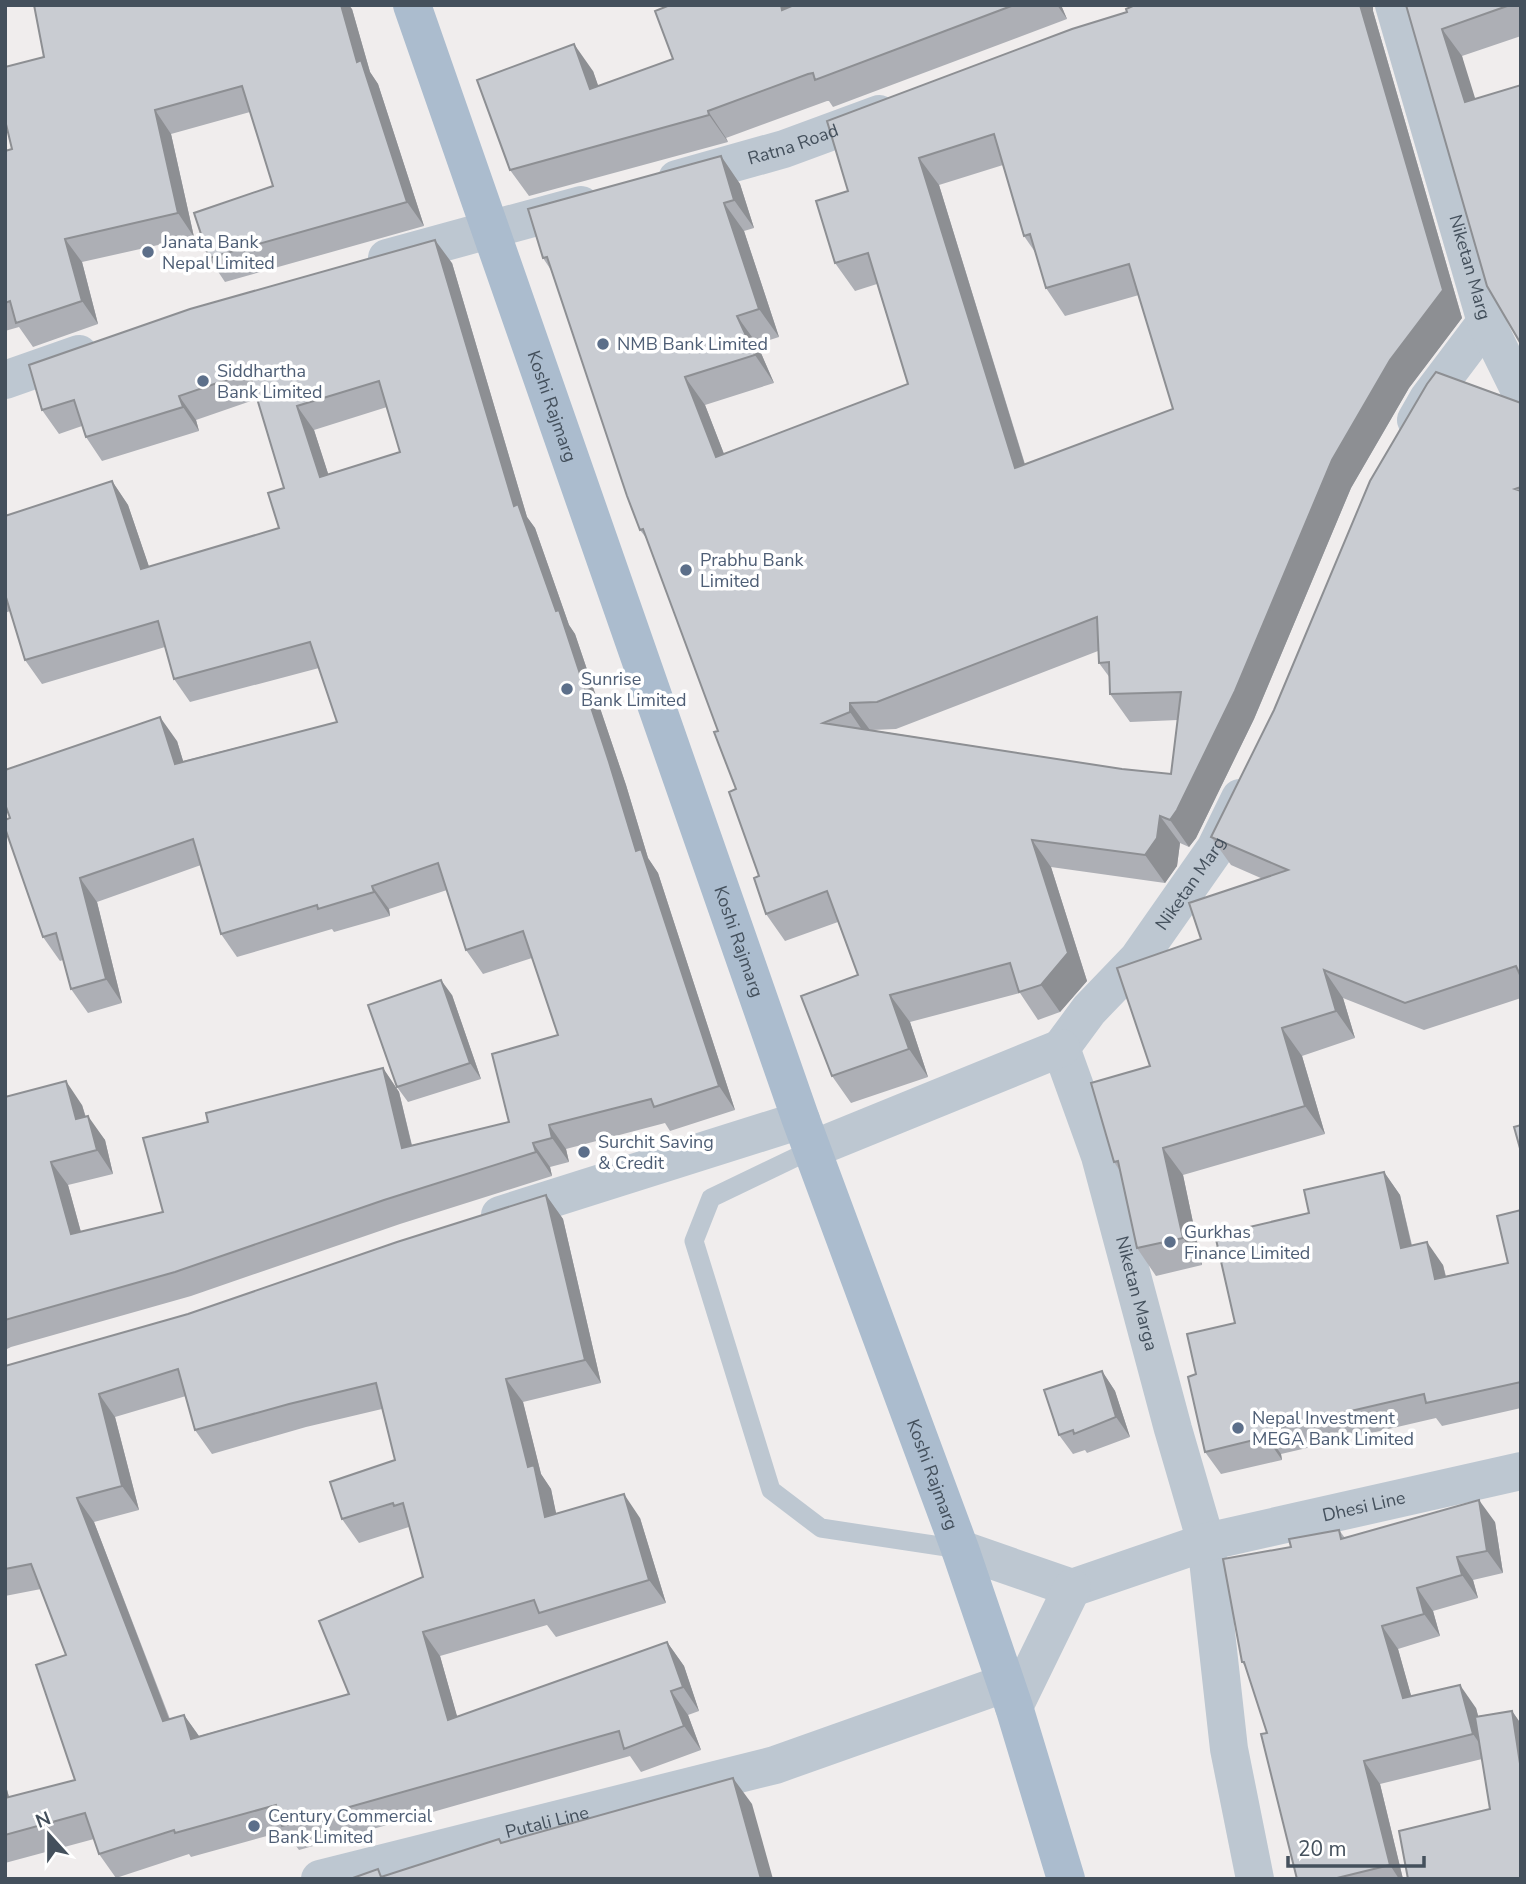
<svg xmlns="http://www.w3.org/2000/svg" width="1526" height="1884" font-family="'Nunito Sans',sans-serif">
	<rect width="100%" height="100%" fill="#f0eded"/>
	<g fill="none" stroke-linecap="round" stroke-linejoin="round">
		<path stroke="#bdc7d1" stroke-width="19" d="M 813,1149 L 711,1198 L 694,1241 L 771,1490 L 821,1528 L 960,1549"/>
		<g stroke="#bdc7d1" stroke-width="38">
			<path id="s1" d="M 1394,5 L 1486,322 L 1428,399 L 1416,420"/>
			<path d="M 387,258 L 489,230"/>
			<path d="M 1486,322 L 1521,393"/>
			<path d="M 5,380 L 79,354"/>
			<path id="s2" d="M 1061,1048 L 1089,1010 L 1138,959 L 1215,849 L 1240,798"/>
			<path id="s3" d="M 1061,1048 L 1100,1156 L 1173,1429 L 1206,1542 L 1229,1749 L 1255,1879"/>
			<path d="M 813,1149 L 1061,1048"/>
			<path d="M 500,1215 L 801,1120"/>
			<path id="s4" d="M 960,1549 L 1072,1588 L 1206,1542 L 1521,1471"/>
			<path d="M 1014,1707 L 1072,1588"/>
			<path id="s5" d="M 320,1879 L 775,1765 L 1006,1683"/>
		</g>
		<g stroke="#bdc7d1" stroke-width="38">
			<path id="s6" d="M 677,179 L 784,149 L 879,114"/>
			<path d="M 489,230 L 581,205"/>
		</g>
		<path stroke="#abbcce" stroke-width="38" id="s7" d="M 412,5 L 801,1120 L 960,1549 L 1014,1707 L 1066,1879"/>
	</g>
	<path fill="#adafb5" fill-rule="evenodd" d="M 670,5 L 789,5 L 790,7 L 794,5 L 1061,5 L 1067,19 L 833,107 L 829,101 L 827,101 L 726,138 L 728,142 L 529,196 L 510,170 L 593,71 L 598,86 L 673,59 Z
		M 1406,5 L 1521,5 L 1521,36 L 1462,56 L 1521,344 Z
		M 352,9 L 370,72 L 378,84 L 424,226 L 225,282 L 209,258 L 273,186 L 250,112 L 171,134 L 194,237 L 82,262 L 98,324 L 33,347 L 19,327 L 5,331 L 5,151 Z
		M 1373,11 L 1462,318 L 1409,388 L 1351,488 L 1254,719 L 1196,838 L 1189,847 L 1180,843 L 1177,866 L 1165,883 L 1051,867 L 1087,981 L 1060,1012 L 1038,1020 L 1020,993 L 910,1022 L 928,1077 L 851,1103 L 832,1076 L 858,975 L 838,922 L 785,941 L 766,914 L 759,876 L 736,789 L 718,731 L 647,539 L 640,530 L 551,270 L 543,258 L 721,156 L 740,184 L 754,228 L 744,231 L 779,337 L 757,344 L 774,383 L 705,405 L 724,454 L 908,384 L 877,284 L 855,291 L 835,263 L 848,191 L 827,121 ZM 1003,165 L 1024,236 L 1035,252 L 1046,288 L 1065,316 L 1139,295 L 1173,409 L 1025,464 L 939,185 ZM 1098,651 L 1099,663 L 1110,678 L 1110,694 L 1130,722 L 1178,720 L 1171,774 L 1122,769 L 872,730 L 896,729 Z
		M 452,263 L 527,517 L 535,528 L 569,625 L 575,634 L 626,785 L 648,858 L 658,873 L 735,1110 L 670,1131 L 665,1123 L 566,1149 L 569,1162 L 550,1167 L 552,1176 L 400,1224 L 191,1296 L 11,1347 L 5,1350 L 5,1097 L 82,1105 L 86,1117 L 105,1140 L 113,1174 L 68,1185 L 81,1232 L 163,1212 L 208,1122 L 383,1068 L 399,1092 L 412,1145 L 509,1122 L 558,1035 L 532,958 L 483,974 L 466,950 L 447,890 L 389,909 L 390,916 L 334,932 L 332,929 L 237,957 L 221,934 L 201,865 L 97,902 L 122,1003 L 88,1013 L 71,989 L 63,960 L 60,961 L 43,937 L 5,828 L 177,741 L 183,761 L 337,722 L 319,668 L 190,702 L 174,679 L 165,647 L 42,684 L 25,660 L 10,611 L 5,613 L 5,516 L 112,481 L 128,505 L 149,567 L 279,528 L 284,488 L 257,399 L 196,420 L 199,431 L 102,461 L 86,437 L 82,426 L 59,434 L 42,410 ZM 387,407 L 400,452 L 328,474 L 314,430 Z
		M 1521,403 L 1521,998 L 1424,1030 L 1343,998 L 1355,1038 L 1302,1056 L 1325,1134 L 1183,1175 L 1202,1265 L 1156,1276 L 1137,1248 L 1120,1171 L 1114,1162 L 1150,1066 L 1201,939 L 1263,879 L 1231,865 L 1211,837 Z
		M 452,995 L 481,1079 L 408,1102 L 397,1087 Z
		M 1384,1172 L 1400,1195 L 1412,1245 L 1443,1265 L 1446,1276 L 1508,1263 L 1521,1210 L 1521,1408 L 1442,1426 L 1436,1418 L 1281,1454 L 1282,1460 L 1221,1474 L 1205,1452 L 1196,1374 L 1235,1323 L 1309,1213 Z
		M 546,1195 L 563,1219 L 601,1383 L 523,1402 L 541,1474 L 551,1489 L 556,1514 L 640,1518 L 666,1603 L 556,1637 L 547,1625 L 440,1656 L 457,1717 L 667,1642 L 684,1666 L 699,1711 L 688,1715 L 701,1750 L 641,1772 L 630,1756 L 299,1850 L 285,1831 L 191,1857 L 189,1854 L 116,1878 L 99,1854 L 94,1839 L 5,1863 L 5,1782 L 9,1797 L 75,1780 L 66,1655 L 41,1589 L 5,1596 L 5,1366 L 188,1314 ZM 186,1396 L 195,1430 L 212,1454 L 306,1427 L 382,1409 L 395,1460 L 342,1519 L 359,1543 L 409,1527 L 423,1577 L 349,1694 L 199,1736 L 184,1715 L 170,1719 L 94,1522 L 139,1510 L 115,1417 Z
		M 1102,1371 L 1115,1391 L 1130,1437 L 1087,1453 L 1085,1450 L 1073,1454 L 1059,1435 Z
		M 1495,1522 L 1503,1573 L 1473,1580 L 1478,1598 L 1433,1611 L 1440,1636 L 1398,1649 L 1411,1696 L 1476,1708 L 1478,1716 L 1512,1711 L 1521,1724 L 1521,1879 L 1490,1809 L 1482,1759 L 1380,1784 L 1403,1879 L 1297,1879 L 1267,1733 L 1247,1669 L 1242,1662 L 1291,1547 L 1339,1530 L 1345,1538 Z"/>
	<path fill="#8d8f93" d="M 341,5 L 349,5 L 352,9 L 370,72 L 378,84 L 424,226 L 407,202 L 357,62 Z
		M 781,5 L 789,5 L 801,36 L 782,10 Z
		M 1057,5 L 1061,5 L 1067,19 Z
		M 1360,5 L 1373,5 L 1373,11 L 1462,318 L 1409,388 L 1351,488 L 1254,719 L 1196,838 L 1189,847 L 1170,820 L 1332,460 Z
		M 1442,29 L 1462,56 L 1485,130 L 1465,102 Z
		M 574,44 L 593,71 L 609,116 L 590,89 Z
		M 155,110 L 171,134 L 194,237 L 178,213 Z
		M 708,111 L 726,138 L 728,142 L 709,115 Z
		M 721,156 L 740,184 L 754,228 L 734,200 Z
		M 919,158 L 939,185 L 1034,495 L 1015,468 Z
		M 724,203 L 744,231 L 779,337 L 759,309 Z
		M 65,239 L 82,262 L 98,324 L 82,301 Z
		M 435,240 L 452,263 L 527,517 L 535,528 L 569,625 L 575,634 L 626,785 L 648,858 L 658,873 L 735,1110 L 719,1086 L 636,851 L 556,611 L 514,506 Z
		M 737,316 L 757,344 L 774,383 L 755,355 Z
		M 685,377 L 705,405 L 736,485 L 716,457 Z
		M 179,396 L 196,420 L 199,431 L 183,407 Z
		M 297,406 L 314,430 L 337,501 L 320,477 Z
		M 112,481 L 128,505 L 158,593 L 141,569 Z
		M 850,703 L 870,730 L 869,740 L 850,712 Z
		M 160,717 L 177,741 L 191,787 L 175,764 Z
		M 1160,816 L 1180,843 L 1177,866 L 1165,883 L 1145,855 Z
		M 1032,840 L 1051,867 L 1087,981 L 1060,1012 L 1041,985 Z
		M 80,878 L 97,902 L 122,1003 L 106,979 Z
		M 372,886 L 389,909 L 390,916 L 374,892 Z
		M 1324,970 L 1343,998 L 1355,1038 L 1336,1011 Z
		M 441,980 L 452,995 L 481,1079 L 470,1063 Z
		M 890,995 L 910,1022 L 928,1077 L 909,1049 Z
		M 1282,1028 L 1302,1056 L 1325,1134 L 1305,1106 Z
		M 383,1068 L 399,1092 L 418,1172 L 402,1148 Z
		M 66,1081 L 82,1105 L 93,1143 L 76,1119 Z
		M 88,1116 L 105,1140 L 113,1174 L 97,1150 Z
		M 549,1125 L 566,1149 L 569,1162 L 552,1138 Z
		M 533,1143 L 550,1167 L 552,1176 L 536,1152 Z
		M 1163,1148 L 1183,1175 L 1202,1265 L 1183,1238 Z
		M 51,1162 L 68,1185 L 88,1258 L 71,1234 Z
		M 1384,1172 L 1400,1195 L 1417,1270 L 1401,1248 Z
		M 546,1195 L 563,1219 L 601,1383 L 585,1360 Z
		M 1427,1242 L 1443,1265 L 1451,1301 L 1435,1279 Z
		M 1102,1371 L 1115,1391 L 1130,1437 L 1116,1417 Z
		M 506,1379 L 523,1402 L 541,1474 L 551,1489 L 562,1541 L 545,1517 L 528,1467 Z
		M 99,1394 L 115,1417 L 139,1510 L 122,1486 Z
		M 1265,1431 L 1281,1454 L 1282,1460 L 1266,1437 Z
		M 624,1494 L 640,1518 L 666,1603 L 649,1580 Z
		M 77,1498 L 94,1522 L 179,1745 L 163,1721 Z
		M 1479,1500 L 1495,1522 L 1503,1573 L 1487,1551 Z
		M 1457,1557 L 1473,1580 L 1478,1598 L 1462,1575 Z
		M 1417,1588 L 1433,1611 L 1440,1636 L 1424,1614 Z
		M 1382,1626 L 1398,1649 L 1418,1720 L 1403,1698 Z
		M 423,1632 L 440,1656 L 465,1744 L 448,1720 Z
		M 667,1642 L 684,1666 L 699,1711 L 683,1687 Z
		M 1460,1685 L 1476,1708 L 1489,1757 L 1473,1734 Z
		M 671,1691 L 688,1715 L 701,1750 L 684,1726 Z
		M 1512,1711 L 1521,1724 L 1521,1770 Z
		M 184,1715 L 201,1739 L 191,1739 Z
		M 1364,1761 L 1380,1784 L 1403,1879 L 1399,1879 L 1390,1865 Z
		M 733,1778 L 752,1804 L 773,1879 L 761,1879 Z
		M 5,1782 L 16,1824 L 5,1808 Z"/>
	<path fill="#c9ccd2" stroke="#8d8f93" stroke-width="2" fill-rule="evenodd" d="M 34,5 L 341,5 L 357,62 L 361,60 L 407,202 L 209,258 L 194,213 L 273,186 L 242,86 L 155,110 L 178,213 L 65,239 L 82,301 L 16,323 L 10,301 L 5,303 L 5,151 L 12,149 L 5,120 L 5,67 L 44,57 Z
		M 670,5 L 781,5 L 782,10 L 794,5 L 1014,5 L 815,80 L 813,73 L 808,74 L 708,111 L 709,115 L 510,170 L 477,80 L 574,44 L 590,89 L 673,59 L 655,11 Z
		M 1135,5 L 1360,5 L 1443,290 L 1390,360 L 1332,460 L 1235,691 L 1177,810 L 1170,820 L 1160,816 L 1157,838 L 1145,855 L 1032,840 L 1068,953 L 1041,985 L 1019,992 L 1010,963 L 890,995 L 909,1049 L 832,1076 L 801,996 L 858,975 L 827,891 L 766,914 L 754,878 L 759,876 L 729,792 L 736,789 L 714,732 L 718,731 L 643,529 L 640,530 L 627,496 L 547,257 L 543,258 L 528,209 L 721,156 L 734,200 L 724,203 L 759,309 L 737,316 L 755,355 L 685,377 L 716,457 L 908,384 L 868,253 L 835,263 L 816,201 L 848,191 L 827,121 L 1072,29 L 1127,12 L 1126,9 ZM 994,134 L 1024,236 L 1030,234 L 1046,288 L 1129,264 L 1173,409 L 1015,468 L 919,158 ZM 1097,617 L 1099,663 L 1109,662 L 1110,694 L 1181,692 L 1171,774 L 1122,769 L 823,723 L 850,712 L 850,703 L 877,702 Z
		M 1406,5 L 1510,5 L 1442,29 L 1465,102 L 1521,85 L 1521,344 L 1487,286 Z
		M 435,240 L 514,506 L 518,504 L 556,611 L 559,610 L 609,762 L 636,851 L 641,849 L 719,1086 L 654,1107 L 651,1099 L 549,1125 L 552,1138 L 533,1143 L 536,1152 L 384,1200 L 175,1272 L 5,1320 L 5,1097 L 66,1081 L 76,1119 L 88,1116 L 97,1150 L 51,1162 L 71,1234 L 163,1212 L 143,1138 L 208,1122 L 206,1113 L 383,1068 L 402,1148 L 509,1122 L 492,1054 L 558,1035 L 523,931 L 466,950 L 438,863 L 372,886 L 374,892 L 318,909 L 317,905 L 221,934 L 193,839 L 80,878 L 106,979 L 71,989 L 56,933 L 43,937 L 5,828 L 5,820 L 10,818 L 5,804 L 5,770 L 160,717 L 175,764 L 337,722 L 310,642 L 174,679 L 158,621 L 25,660 L 5,594 L 5,516 L 112,481 L 141,569 L 279,528 L 268,493 L 284,488 L 249,372 L 179,396 L 183,407 L 86,437 L 74,400 L 42,410 L 29,365 L 190,309 ZM 379,381 L 400,452 L 320,477 L 297,406 Z
		M 1436,372 L 1521,403 L 1521,487 L 1515,489 L 1521,491 L 1521,977 L 1516,966 L 1405,1003 L 1324,970 L 1336,1011 L 1282,1028 L 1305,1106 L 1163,1148 L 1183,1238 L 1137,1248 L 1118,1161 L 1114,1162 L 1091,1083 L 1150,1066 L 1117,968 L 1201,939 L 1189,903 L 1288,870 L 1211,837 L 1274,710 L 1370,481 L 1427,384 Z
		M 441,980 L 470,1063 L 397,1087 L 368,1005 Z
		M 1521,1125 L 1521,1152 L 1514,1127 Z
		M 1384,1172 L 1401,1248 L 1427,1242 L 1435,1279 L 1508,1263 L 1497,1216 L 1521,1210 L 1521,1382 L 1426,1403 L 1424,1394 L 1265,1431 L 1266,1437 L 1205,1452 L 1188,1377 L 1196,1374 L 1187,1334 L 1235,1323 L 1215,1235 L 1309,1213 L 1304,1190 Z
		M 546,1195 L 585,1360 L 506,1379 L 528,1467 L 534,1465 L 545,1517 L 624,1494 L 649,1580 L 539,1613 L 534,1600 L 423,1632 L 448,1720 L 667,1642 L 683,1687 L 671,1691 L 684,1726 L 624,1749 L 619,1731 L 282,1826 L 276,1805 L 175,1833 L 174,1830 L 99,1854 L 85,1813 L 5,1835 L 5,1798 L 75,1780 L 36,1665 L 66,1655 L 31,1564 L 5,1569 L 5,1366 L 188,1314 L 397,1242 ZM 178,1369 L 195,1430 L 289,1404 L 376,1383 L 395,1460 L 330,1482 L 342,1519 L 393,1503 L 394,1506 L 403,1503 L 423,1577 L 319,1621 L 349,1694 L 191,1739 L 184,1715 L 163,1721 L 77,1498 L 122,1486 L 99,1394 Z
		M 1102,1371 L 1116,1417 L 1074,1434 L 1073,1430 L 1059,1435 L 1044,1390 Z
		M 1479,1500 L 1487,1551 L 1457,1557 L 1462,1575 L 1417,1588 L 1424,1614 L 1382,1626 L 1403,1698 L 1460,1685 L 1473,1734 L 1364,1761 L 1390,1865 L 1333,1879 L 1297,1879 L 1261,1734 L 1267,1733 L 1244,1662 L 1242,1662 L 1223,1559 L 1291,1547 L 1289,1539 L 1339,1530 L 1341,1539 Z
		M 1512,1711 L 1521,1770 L 1521,1879 L 1408,1879 L 1399,1831 L 1490,1809 L 1475,1717 Z
		M 733,1778 L 761,1879 L 350,1879 L 378,1869 L 381,1877 L 499,1839 L 501,1843 Z"/>
	<g fill="#5c6f8a" stroke="#fff" stroke-width="2.5">
		<circle cx="148" cy="252" r="7"/>
		<circle cx="603" cy="344" r="7"/>
		<circle cx="203" cy="381" r="7"/>
		<circle cx="686" cy="570" r="7"/>
		<circle cx="567" cy="689" r="7"/>
		<circle cx="584" cy="1152" r="7"/>
		<circle cx="1170" cy="1242" r="7"/>
		<circle cx="1238" cy="1428" r="7"/>
		<circle cx="254" cy="1826" r="7"/>
	</g>
	<g text-anchor="middle" stroke-width="7" stroke-linejoin="round" paint-order="stroke">
		<g font-size="18" fill="#44505c" stroke="#fff">
			<text dy="6" stroke="none"><textPath href="#s6" startOffset="121">Ratna Road</textPath></text>
			<text dy="6" stroke="none"><textPath href="#s1" startOffset="273">Niketan Marg</textPath></text>
			<text dy="6" stroke="none"><textPath href="#s7" startOffset="425">Koshi Rajmarg</textPath></text>
			<text dy="6" stroke="none"><textPath href="#s2" startOffset="210">Niketan Marg</textPath></text>
			<text dy="6" stroke="none"><textPath href="#s7" startOffset="992">Koshi Rajmarg</textPath></text>
			<text dy="6" stroke="none"><textPath href="#s3" startOffset="257">Niketan Marga</textPath></text>
			<text dy="6" stroke="none"><textPath href="#s7" startOffset="1559">Koshi Rajmarg</textPath></text>
			<text dy="6" stroke="none"><textPath href="#s4" startOffset="422">Dhesi Line</textPath></text>
			<text dy="6" stroke="none"><textPath href="#s5" startOffset="234">Putali Line</textPath></text>
		</g>
		<g font-size="18" fill="#4e5e75" stroke="#fff" text-anchor="start">
			<text x="162" y="248">Janata Bank<tspan x="162" dy="21">Nepal Limited</tspan></text>
			<text x="617" y="350">NMB Bank Limited</text>
			<text x="217" y="377">Siddhartha<tspan x="217" dy="21">Bank Limited</tspan></text>
			<text x="700" y="566">Prabhu Bank<tspan x="700" dy="21">Limited</tspan></text>
			<text x="581" y="685">Sunrise<tspan x="581" dy="21">Bank Limited</tspan></text>
			<text x="598" y="1148">Surchit Saving<tspan x="598" dy="21">&amp; Credit</tspan></text>
			<text x="1184" y="1238">Gurkhas<tspan x="1184" dy="21">Finance Limited</tspan></text>
			<text x="1252" y="1424">Nepal Investment<tspan x="1252" dy="21">MEGA Bank Limited</tspan></text>
			<text x="268" y="1822">Century Commercial<tspan x="268" dy="21">Bank Limited</tspan></text>
		</g>
	</g>
	<rect width="1526" height="1884" fill="none" stroke="#44505c" stroke-width="14"/>
	<g transform="translate(49 1835) rotate(339)" stroke="#ffffff" stroke-width="5" paint-order="stroke">
	<path d="M0-5L12 26L0 18L-12 26Z" fill="#44505c"/>
	<text y="-10" font-size="19" font-weight="bold" text-anchor="middle" fill="#44505c">N</text>
	</g>
	<path d="M1288 1856v10h136v-10" fill="none" stroke="#44505c" stroke-width="3.5"/>
	<text x="1298" y="1856" font-size="21" fill="#44505c" stroke="#ffffff" stroke-width="5" paint-order="stroke">20 m</text>
</svg>
